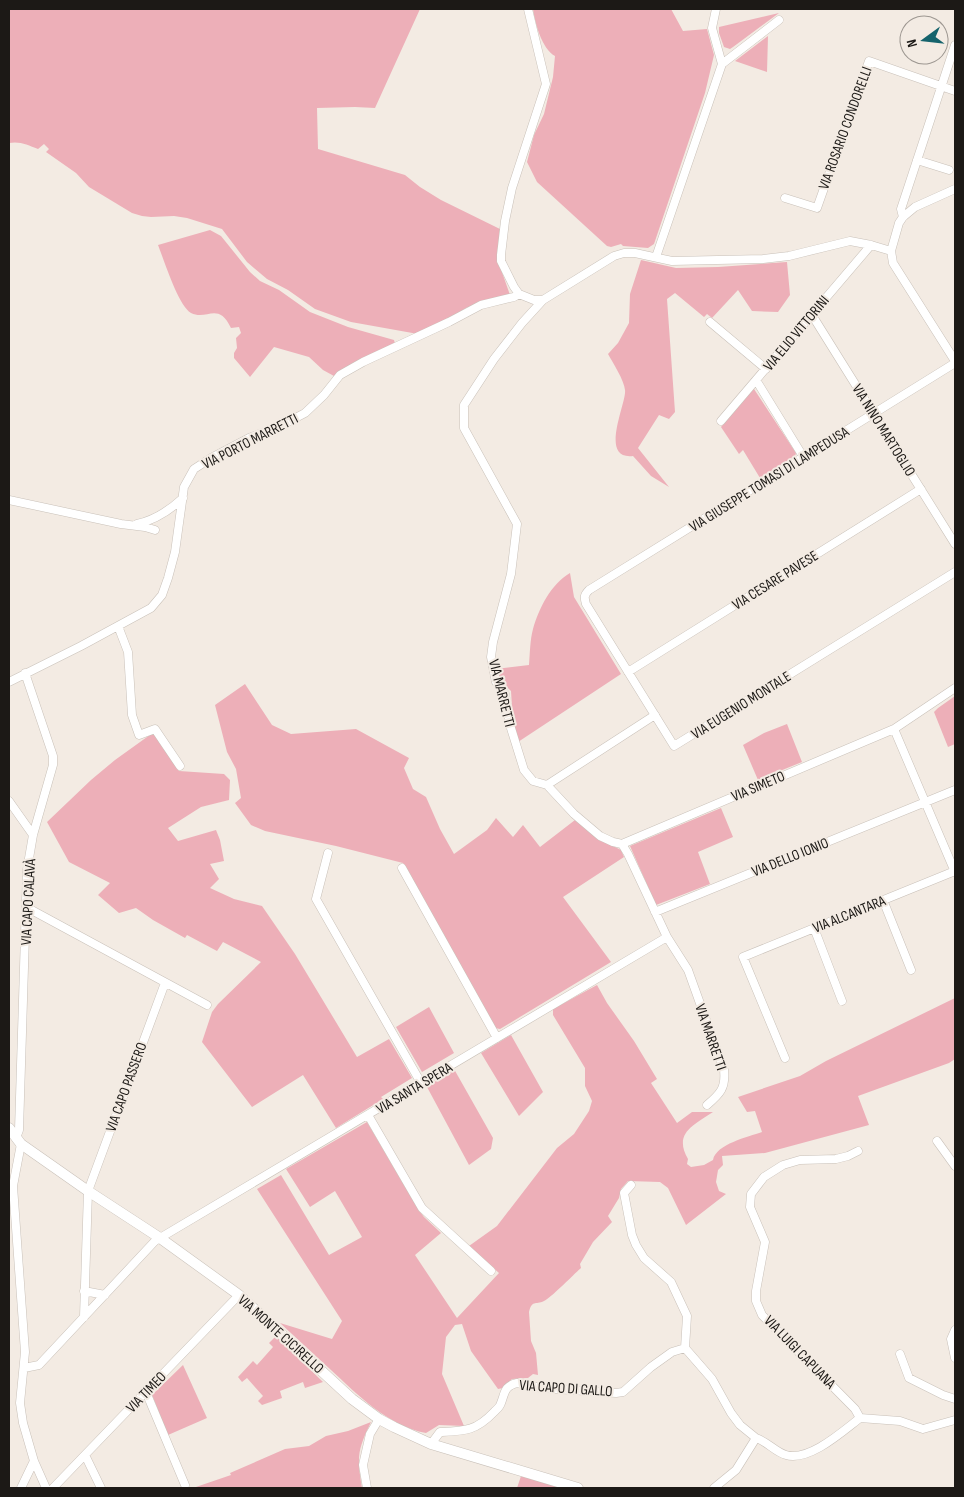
<svg xmlns="http://www.w3.org/2000/svg" width="964" height="1497" font-family="'Sofia Sans Condensed',sans-serif">
	<rect width="100%" height="100%" fill="#f3ebe3"/>
	<path fill="#edafb8" d="M 9,9 L 420,9 L 375,108 L 355,107 L 317,108 L 318,149 L 405,175 L 420,187 L 441,200 L 502,230 L 497,253 L 497,258 L 510,295 L 476,304 L 466,308 L 449,319 L 418,334 L 351,322 L 315,309 L 288,290 L 267,279 L 247,262 L 222,229 L 187,218 L 174,216 L 151,217 L 142,216 L 132,213 L 89,187 L 76,173 L 46,152 L 49,149 L 44,144 L 38,149 C 28,145 20,141 9,143 Z
		M 533,9 L 671,9 L 683,31 L 707,29 L 714,55 L 705,93 L 654,244 L 648,248 L 623,246 L 621,244 L 611,247 L 607,246 L 537,182 L 527,162 L 534,135 L 544,114 L 553,77 L 555,56 C 542,49 535,23 533,9 Z
		M 779,13 L 733,47 L 730,49 L 724,47 L 719,33 L 719,27 Z
		M 768,36 L 767,72 L 735,61 Z
		M 210,230 L 221,236 L 250,272 L 260,281 L 279,290 L 310,312 L 348,327 L 394,340 L 395,344 L 334,376 L 323,370 L 309,357 L 274,347 L 250,377 L 234,358 L 234,353 L 237,348 L 236,338 L 241,333 L 239,327 L 231,328 C 218,301 207,321 191,313 C 178,305 164,260 158,245 Z
		M 641,260 L 676,268 L 718,267 L 787,262 L 790,295 L 778,312 L 752,311 L 738,290 L 712,318 L 707,314 L 704,317 L 675,293 L 667,299 L 675,412 L 669,419 L 659,415 L 638,448 L 669,487 L 651,476 L 633,456 C 598,460 627,402 625,390 C 624,380 613,363 608,354 L 618,343 L 629,323 L 630,294 Z
		M 754,389 L 796,453 L 795,456 L 760,478 L 743,450 L 739,454 L 721,427 L 752,390 Z
		M 570,573 L 574,597 L 621,674 L 518,742 L 513,723 L 511,691 L 500,680 L 496,669 L 529,665 C 530,653 530,640 533,629 C 539,608 551,584 570,573 Z
		M 245,684 L 272,725 L 291,734 L 356,729 L 409,758 L 404,768 L 413,789 L 426,797 L 440,829 L 454,854 L 487,830 L 496,818 L 513,837 L 523,825 L 540,847 L 575,820 L 599,839 L 621,850 L 624,857 L 563,897 L 611,962 L 500,1029 L 495,1028 L 403,863 L 336,846 L 265,831 L 251,825 L 235,803 L 241,798 L 236,769 L 227,752 L 215,705 Z
		M 955,696 L 955,744 L 948,747 L 934,712 L 938,708 Z
		M 787,724 L 802,762 L 758,780 L 743,745 L 764,733 Z
		M 154,732 L 179,771 L 224,774 L 230,780 L 229,800 L 201,807 L 168,828 L 178,841 L 216,830 L 220,840 L 224,861 L 210,864 L 219,879 L 210,888 L 234,899 L 262,906 L 295,954 L 357,1057 L 389,1039 L 412,1078 L 381,1097 L 383,1099 L 336,1128 L 303,1075 L 252,1107 L 202,1042 L 212,1012 L 218,1004 L 261,962 L 223,942 L 217,951 L 187,935 L 185,938 L 153,920 L 136,908 L 119,913 L 98,895 L 110,883 L 69,862 L 47,822 L 91,780 L 115,760 Z
		M 721,808 L 733,837 L 698,852 L 710,884 L 656,905 L 630,846 Z
		M 597,985 L 607,1003 L 634,1041 L 657,1079 L 651,1083 L 677,1123 L 692,1112 L 713,1112 C 694,1125 673,1133 688,1159 L 687,1164 L 691,1167 L 704,1165 L 713,1160 C 716,1144 748,1137 762,1132 L 755,1111 L 747,1112 L 738,1097 L 800,1076 L 826,1061 L 955,998 L 955,1059 L 949,1063 L 858,1096 L 869,1125 L 765,1153 L 722,1156 L 723,1165 L 718,1170 L 716,1182 L 719,1191 L 726,1194 L 686,1225 L 668,1188 L 660,1182 L 628,1181 L 621,1189 L 619,1198 L 608,1216 L 612,1222 L 593,1242 L 580,1264 L 581,1268 C 573,1275 552,1297 544,1301 C 535,1305 532,1300 529,1312 L 531,1341 L 536,1353 L 538,1375 L 533,1374 L 528,1378 L 512,1379 L 503,1388 L 498,1389 L 471,1351 L 462,1324 L 455,1325 L 446,1337 L 442,1374 L 464,1426 L 439,1425 L 426,1433 C 388,1426 358,1395 331,1370 C 314,1354 297,1339 280,1323 L 332,1339 L 342,1321 L 257,1189 L 281,1175 L 329,1255 L 362,1237 L 335,1191 L 310,1207 L 286,1169 L 367,1122 L 418,1209 L 424,1217 L 441,1233 L 415,1255 L 457,1318 L 499,1273 L 469,1246 L 497,1226 L 557,1148 L 574,1134 L 589,1111 L 592,1101 L 585,1086 L 585,1068 L 553,1015 L 553,1009 Z
		M 429,1007 L 454,1053 L 422,1072 L 396,1027 Z
		M 511,1035 L 543,1092 L 519,1116 L 481,1053 Z
		M 454,1069 L 493,1138 L 491,1149 L 469,1165 L 427,1087 Z
		M 276,1336 L 323,1382 L 305,1388 L 303,1382 L 280,1391 L 282,1398 L 262,1405 L 258,1401 L 263,1396 L 247,1378 L 242,1382 L 238,1377 L 253,1361 L 257,1365 L 273,1347 L 269,1343 Z
		M 183,1365 L 207,1418 L 168,1435 L 152,1395 Z
		M 371,1422 C 357,1451 357,1457 362,1488 L 193,1488 L 231,1475 L 230,1473 L 285,1449 L 309,1446 L 326,1436 L 348,1431 Z
		M 521,1476 L 563,1488 L 517,1488 Z"/>
	<g fill="none" stroke-linecap="round" stroke-linejoin="round">
		<g stroke="#c9c1b9" stroke-width="9">
			<path id="minor" d="M 528,9 L 546,84 L 512,188 L 505,221 L 501,255 L 501,261 L 514,287 L 519,294 L 534,300 L 543,300
				M 716,9 L 712,28 L 722,64
				M 917,160 L 949,170
				M 955,189 L 915,207 L 903,217 L 899,223 L 891,251 L 893,263 L 955,361
				M 785,198 L 817,208 L 869,61 L 955,91
				M 903,217 L 901,209 L 955,45
				M 656,257 L 722,64 L 779,20
				M 812,315 L 955,544
				M 710,322 L 766,369
				M 955,363 L 589,590 C 584,595 584,597 586,604 L 674,746 L 955,572
				M 756,380 L 804,458
				M 721,421 L 871,245
				M 9,500 L 121,524 L 145,527 L 155,530
				M 137,524 C 155,520 169,511 183,498
				M 118,626 L 128,652 L 132,715 L 139,735 L 155,729 L 180,766
				M 628,672 L 921,489
				M 9,682 L 81,646 L 151,608 L 162,595 L 168,578 L 175,552 L 184,487 L 194,469 L 211,458 L 249,438 L 282,425 L 305,413 L 324,395 L 340,375 L 363,362 L 449,322 L 481,305 L 514,297 L 519,294
				M 894,729 L 955,872
				M 547,785 L 655,715
				M 9,801 L 33,835
				M 622,844 L 894,729 L 955,688
				M 328,853 L 316,899 L 421,1083
				M 402,868 L 497,1038
				M 883,900 L 911,970
				M 26,907 L 207,1005
				M 655,912 L 955,790
				M 814,928 L 842,1001
				M 785,1058 L 743,957 L 955,871
				M 707,1105 C 720,1094 726,1088 724,1070 L 688,970 L 667,937 L 628,854 L 622,844 L 613,842 L 600,836 L 574,814 L 547,785 L 533,781 L 524,770 L 510,725 L 505,694 L 496,682 L 491,657 L 493,642 L 511,574 L 517,524 L 464,428 L 464,405 L 494,359 L 522,323 L 543,300 L 614,256 L 624,253 L 635,253 L 672,261 L 763,259 L 789,256 L 850,241 L 871,245 L 891,251
				M 368,1115 L 422,1208 L 491,1271
				M 16,1138 L 19,1130 L 27,870 L 33,835 L 53,765 L 53,756 L 25,673
				M 937,1141 L 955,1166
				M 21,1144 L 13,1186 L 25,1352 L 20,1403 L 23,1423 L 34,1461 L 46,1488
				M 858,1151 L 848,1156 L 836,1159 L 800,1160 L 783,1165 L 764,1177 L 751,1194 L 750,1207 L 765,1242 L 756,1291 L 756,1301 L 762,1315 L 855,1409 L 860,1418
				M 631,1185 L 624,1193 L 632,1235 L 636,1245 L 644,1258 L 671,1282 L 687,1316 L 685,1348 L 712,1379 L 731,1413 L 740,1425 L 756,1438 L 736,1470 L 714,1488
				M 84,1291 L 105,1295
				M 84,1317 L 88,1191 L 165,983
				M 955,1330 L 951,1339 L 955,1358
				M 900,1354 L 909,1378 L 943,1395 L 955,1399
				M 24,1368 L 39,1365 L 155,1241 L 160,1238 L 667,937
				M 146,1392 L 185,1485
				M 756,1438 C 768,1442 775,1452 786,1455 C 809,1462 843,1431 860,1418 L 900,1421 L 923,1429 L 955,1420
				M 431,1444 L 440,1432 C 465,1431 476,1431 494,1412 C 496,1410 500,1407 501,1403 C 505,1393 504,1386 517,1383 L 541,1388 L 616,1393 L 623,1392 L 651,1367 L 672,1352 L 685,1348
				M 85,1455 L 101,1488
				M 21,1488 L 34,1461
				M 53,1488 L 239,1295
				M 367,1488 L 363,1465 L 370,1434 L 379,1419"/>
		</g>
		<g stroke="#c9c1b9" stroke-width="11">
			<path id="tertiary" d="M 9,1128 L 21,1144 L 88,1191 L 160,1238 L 239,1295 L 352,1399 L 379,1419 L 394,1427 L 431,1444 L 578,1488"/>
		</g>
		<use href="#minor" stroke="#fff" stroke-width="8"/>
		<use href="#tertiary" stroke="#fff" stroke-width="10"/>
	</g>
	<g text-anchor="middle" stroke-width="4" stroke-linejoin="round" paint-order="stroke">
		<g font-size="15" fill="#1c1916" stroke="#f3ebe3">
			<text transform="translate(845 128) rotate(-70)" y="5">VIA ROSARIO CONDORELLI</text>
			<text transform="translate(796 333) rotate(-50)" y="5">VIA ELIO VITTORINI</text>
			<text transform="translate(884 430) rotate(58)" y="5">VIA NINO MARTOGLIO</text>
			<text transform="translate(250 441) rotate(-27)" y="5">VIA PORTO MARRETTI</text>
			<text transform="translate(769 479) rotate(-32)" y="5">VIA GIUSEPPE TOMASI DI LAMPEDUSA</text>
			<text transform="translate(775 580) rotate(-32)" y="5">VIA CESARE PAVESE</text>
			<text transform="translate(502 693) rotate(76)" y="5">VIA MARRETTI</text>
			<text transform="translate(741 705) rotate(-32)" y="5">VIA EUGENIO MONTALE</text>
			<text transform="translate(758 786) rotate(-23)" y="5">VIA SIMETO</text>
			<text transform="translate(790 857) rotate(-22)" y="5">VIA DELLO IONIO</text>
			<text transform="translate(28 902) rotate(-87)" y="5">VIA CAPO CALAVÀ</text>
			<text transform="translate(849 914) rotate(-22)" y="5">VIA ALCANTARA</text>
			<text transform="translate(711 1037) rotate(71)" y="5">VIA MARRETTI</text>
			<text transform="translate(126 1087) rotate(-70)" y="5">VIA CAPO PASSERO</text>
			<text transform="translate(414 1088) rotate(-31)" y="5">VIA SANTA SPERA</text>
			<text transform="translate(281 1334) rotate(42)" y="5">VIA MONTE CICIRELLO</text>
			<text transform="translate(800 1352) rotate(46)" y="5">VIA LUIGI CAPUANA</text>
			<text transform="translate(566 1388) rotate(4)" y="5">VIA CAPO DI GALLO</text>
			<text transform="translate(146 1392) rotate(-46)" y="5">VIA TIMEO</text>
		</g>
	</g>
	<rect width="964" height="1497" fill="none" stroke="#1c1916" stroke-width="20"/>
	<g transform="translate(924 40) rotate(255)"><circle r="24" fill="#f3ebe3" stroke="#9d9791"/>
	<path d="M0-4L9 19L0 12L-9 19Z" fill="#15636c"/>
	<text y="-8" font-size="14" font-weight="bold" text-anchor="middle" fill="#1c1916">N</text>
	</g>
</svg>
